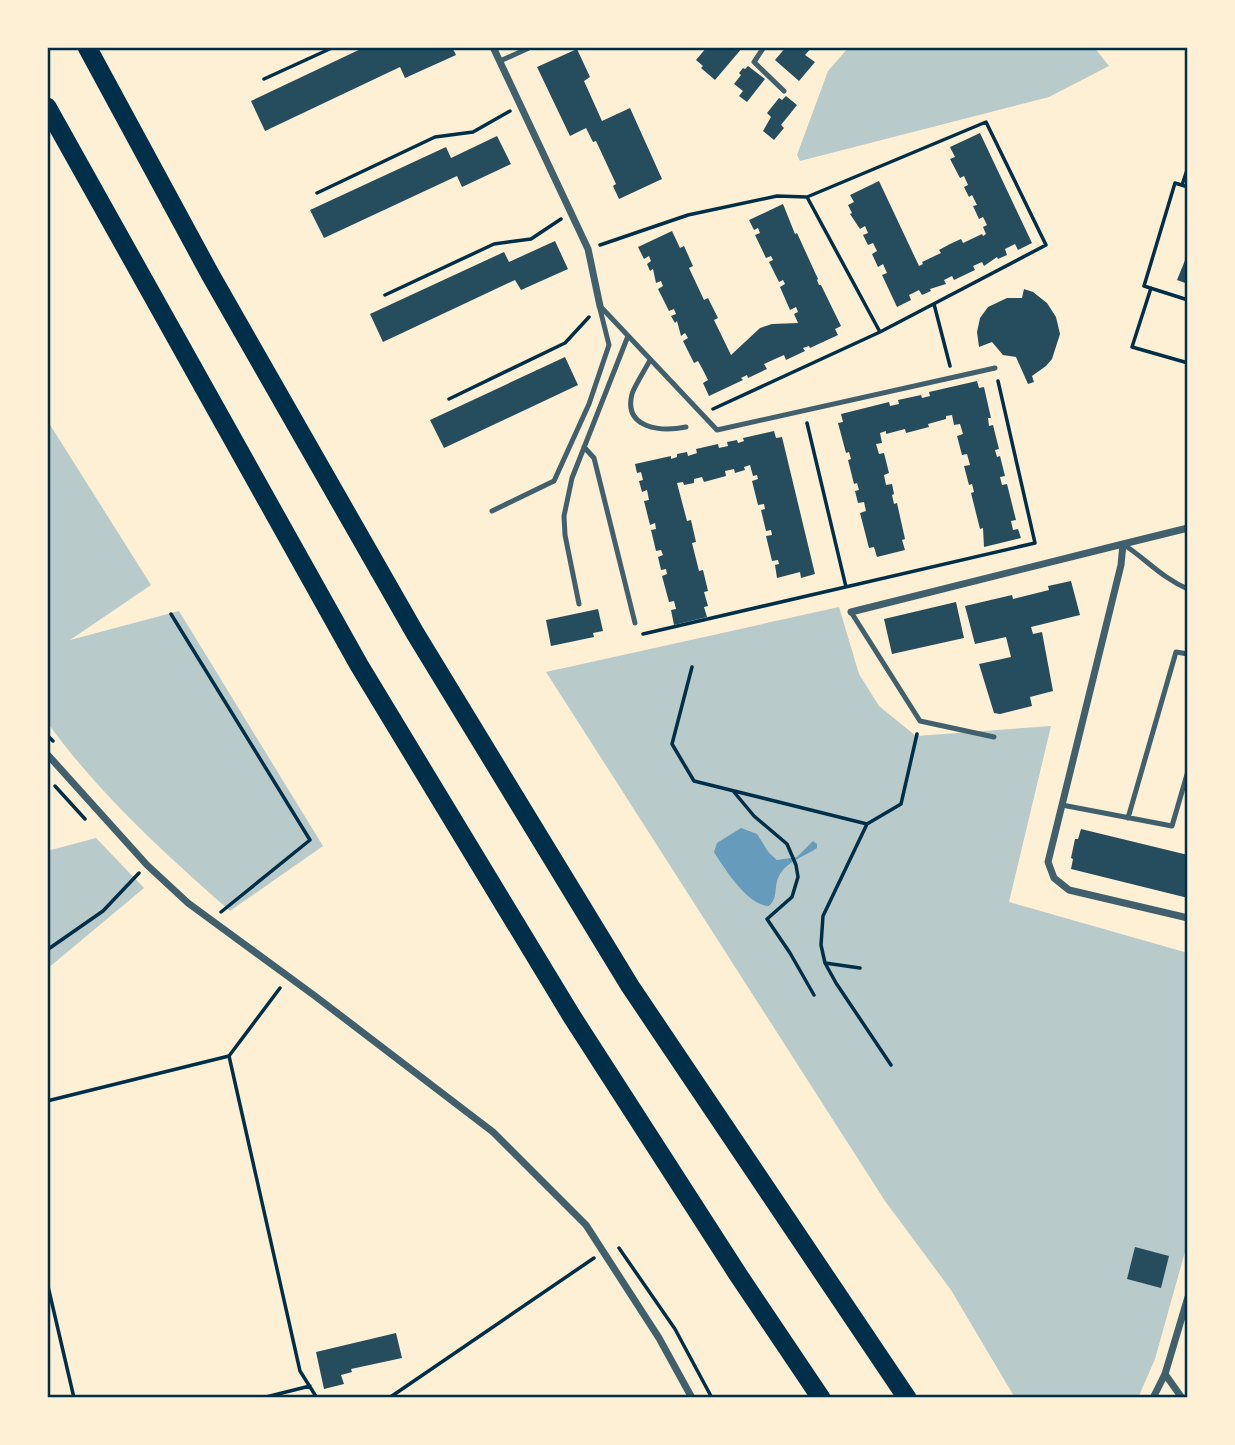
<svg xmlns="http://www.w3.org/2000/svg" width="1235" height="1445" font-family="'DejaVu Sans',sans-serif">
	<rect width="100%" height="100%" fill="#fdf0d5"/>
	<path fill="#b9caca" d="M 849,47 L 1094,47 L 1109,66 L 1049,97 L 800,161 L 797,155 L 828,71 Z
		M 47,420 L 151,585 L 70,640 L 179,611 L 323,846 L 230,911 C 164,853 98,793 47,722 Z
		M 839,607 L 859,674 L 879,706 L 916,736 L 1051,726 L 1009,902 L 1188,953 L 1188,1241 L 1155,1359 L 1138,1398 L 1015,1398 L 951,1290 L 885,1201 L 546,672 Z
		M 96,838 L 144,888 L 47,969 L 47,851 Z"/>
	<path fill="#669bbc" d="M 741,828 L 757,834 L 769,853 L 777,860 L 797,857 L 813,841 L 817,844 L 817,848 C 805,856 787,862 780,874 C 773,885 779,897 769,906 C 748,906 724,868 714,852 L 717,843 Z"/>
	<path fill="#264d5e" d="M 365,47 L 452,47 L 456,55 L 405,78 L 400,67 L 265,131 L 251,101 Z
		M 707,47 L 743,47 L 715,80 L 701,68 L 703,66 L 696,60 Z
		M 786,47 L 812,47 L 805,55 L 815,62 L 799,81 L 775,60 Z
		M 577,49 L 590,77 L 584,81 L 602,121 L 630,108 L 662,179 L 619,199 L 613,186 L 616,184 L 596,141 L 593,142 L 586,128 L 570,136 L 537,67 Z
		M 748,66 L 765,79 L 747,102 L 739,96 L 743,91 L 734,84 L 741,75 L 739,73 L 743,68 L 745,69 Z
		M 786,96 L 797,105 L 781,125 L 784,128 L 774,140 L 763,131 L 771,117 L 767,113 L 779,98 L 782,100 Z
		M 980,133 L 1032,243 L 1018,250 L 1015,244 L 1005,249 L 1007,255 L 998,259 L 997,257 L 984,266 L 982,262 L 973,266 L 975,270 L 954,280 L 952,276 L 944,280 L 946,284 L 930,289 L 931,291 L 922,295 L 919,290 L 909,295 L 911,300 L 897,307 L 882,275 L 887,273 L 883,264 L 878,267 L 872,254 L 877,251 L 873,243 L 868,245 L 863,235 L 868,233 L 865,226 L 860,229 L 850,214 L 852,213 L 848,205 L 854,202 L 850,195 L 879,181 L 919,266 L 923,264 L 922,262 L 941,253 L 939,250 L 950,244 L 961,239 L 963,243 L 982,234 L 983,236 L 986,234 L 983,227 L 987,225 L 983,217 L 979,219 L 973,206 L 977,205 L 972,195 L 969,197 L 964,187 L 968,185 L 964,176 L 960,178 L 950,159 L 955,157 L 950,147 Z
		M 497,136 L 511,164 L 462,187 L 457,176 L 324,238 L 310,210 L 446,147 L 451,158 Z
		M 783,204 L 795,234 L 797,233 L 818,279 L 817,280 L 819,285 L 821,285 L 841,326 L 835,329 L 838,335 L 810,348 L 809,346 L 803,348 L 805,351 L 786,360 L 784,355 L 775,359 L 764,364 L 767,369 L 748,378 L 747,375 L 741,378 L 743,380 L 709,396 L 703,383 L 708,380 L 703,370 L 698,361 L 694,363 L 683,341 L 688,338 L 685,333 L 681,336 L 677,321 L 675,323 L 671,316 L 676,314 L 674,309 L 669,311 L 658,289 L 663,286 L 661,281 L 656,283 L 653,269 L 650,271 L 647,264 L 651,261 L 649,256 L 644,259 L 638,247 L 672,231 L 680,248 L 684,246 L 693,266 L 689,268 L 704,300 L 708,298 L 718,318 L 714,320 L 731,355 L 760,328 L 772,324 L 798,323 L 794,314 L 798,312 L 796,307 L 790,310 L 780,287 L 785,284 L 783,280 L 779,282 L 769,262 L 773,260 L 771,256 L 766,258 L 755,235 L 760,233 L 758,228 L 754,230 L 749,220 Z
		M 555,241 L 568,269 L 521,290 L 515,280 L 383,342 L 370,314 L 504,252 L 509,262 Z
		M 1188,253 L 1188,284 L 1177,280 Z
		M 1024,289 L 1033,292 L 1047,303 L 1056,317 L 1060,334 L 1052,359 L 1046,366 L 1032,376 L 1034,382 L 1028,384 L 1016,357 L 1003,355 L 992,342 L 979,347 L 977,332 L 980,318 L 988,307 L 1007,298 L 1022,298 Z
		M 565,357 L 578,385 L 444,448 L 430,420 Z
		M 977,381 L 979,388 L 984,387 L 991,418 L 988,418 L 989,426 L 993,425 L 999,449 L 995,450 L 997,457 L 1000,456 L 1005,476 L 1000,477 L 1002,485 L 1007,484 L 1016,520 L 1011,521 L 1013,530 L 1018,529 L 1021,538 L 984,547 L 983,528 L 980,529 L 971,493 L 974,492 L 972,484 L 969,485 L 964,466 L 970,465 L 967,454 L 962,455 L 957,436 L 963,434 L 960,424 L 954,425 L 952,415 L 946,416 L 946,419 L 928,424 L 929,427 L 906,433 L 905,429 L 886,434 L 886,431 L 880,433 L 882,443 L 876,444 L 879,454 L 884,453 L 889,473 L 884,475 L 886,485 L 892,484 L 894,494 L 892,495 L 894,504 L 897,503 L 905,539 L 902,540 L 905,550 L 877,557 L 874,547 L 869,548 L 860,513 L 866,511 L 864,502 L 858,503 L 855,491 L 859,490 L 857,483 L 854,484 L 848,460 L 851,459 L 849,452 L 846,453 L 838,423 L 843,422 L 841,414 L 889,402 L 890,406 L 899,404 L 898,400 L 921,395 L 922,398 L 930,396 L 929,392 Z
		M 774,431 L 776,438 L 782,437 L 815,574 L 801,578 L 800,572 L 777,578 L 775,565 L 779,564 L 778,560 L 772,561 L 766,536 L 772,535 L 771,530 L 766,531 L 761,510 L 765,509 L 764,504 L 758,505 L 752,481 L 758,479 L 757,475 L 753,476 L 750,465 L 744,467 L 745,470 L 735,473 L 734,469 L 725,471 L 726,476 L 704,482 L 702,477 L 694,479 L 694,483 L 684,485 L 683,482 L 677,483 L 687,521 L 691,520 L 696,542 L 692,543 L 699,571 L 703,570 L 708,591 L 704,592 L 708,606 L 704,607 L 707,617 L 674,625 L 671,610 L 676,609 L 674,601 L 669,602 L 662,576 L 667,574 L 666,569 L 661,570 L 658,557 L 663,555 L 661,550 L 656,551 L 651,530 L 656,529 L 655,523 L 650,525 L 644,501 L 649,500 L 647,490 L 642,492 L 639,481 L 643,480 L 641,472 L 637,473 L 635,464 L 671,456 L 671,459 L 677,457 L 677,454 L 687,452 L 688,456 L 697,453 L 696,449 L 718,444 L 719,448 L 728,446 L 727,442 L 737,440 L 738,443 L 744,441 L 743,438 Z
		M 1071,581 L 1080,615 L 1031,627 L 1033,634 L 1042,632 L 1053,691 L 1030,697 L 1032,706 L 1000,714 L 994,713 L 979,664 L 1011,657 L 1006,637 L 975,644 L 965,606 L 1012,595 L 1013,599 L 1049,590 L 1048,586 Z
		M 956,602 L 964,638 L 892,654 L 884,619 Z
		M 598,609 L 603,631 L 593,633 L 594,637 L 551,646 L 546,620 Z
		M 1081,829 L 1188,855 L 1188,898 L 1071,869 L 1073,859 L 1071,858 L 1075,839 L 1078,839 Z
		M 1135,1247 L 1169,1256 L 1161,1288 L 1127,1279 Z
		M 396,1333 L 402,1358 L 351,1369 L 352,1372 L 341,1375 L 344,1384 L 324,1389 L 316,1352 Z"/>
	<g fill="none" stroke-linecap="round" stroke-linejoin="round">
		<path stroke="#003049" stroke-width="3.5" d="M 264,79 L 334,47
			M 1182,185 L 1188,167
			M 1188,187 L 1175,183 L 1144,286 L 1188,300
			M 317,193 L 435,137 L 473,132 L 510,111
			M 807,197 L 880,332
			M 600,245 L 688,215 L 777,196 L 807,197 L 986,122 L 1046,245 L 880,332 L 713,409
			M 1151,288 L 1132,347 L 1188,363
			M 385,295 L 494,244 L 531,239 L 561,219
			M 934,304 L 950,366
			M 449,399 L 565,343 L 589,317
			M 807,423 L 846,587
			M 171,614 L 310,840 L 221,912
			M 643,634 L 1035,543 L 998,381
			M 692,667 L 672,744 L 694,781 L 867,824 L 901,804 L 917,734
			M 47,735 L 53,741
			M 55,786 L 85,819
			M 734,792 L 754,816 L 787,844 L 796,865 L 798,877 L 792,897 L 767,919 L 790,953 L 814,995
			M 867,824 L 823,916 L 821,945 L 825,963 L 836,983 L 891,1065
			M 47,950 L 103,911 L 139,873
			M 825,963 L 860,968
			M 229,1056 L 280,988
			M 47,1101 L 229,1056 L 300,1371 L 317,1398
			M 619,1248 L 675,1329 L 712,1398
			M 47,1282 L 74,1398
			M 262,1398 L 310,1386
			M 389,1398 L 594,1258"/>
		<path stroke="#3f606c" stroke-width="5" d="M 764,47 L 754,62 L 784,91
			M 500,61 L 531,47
			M 600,306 L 717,430 L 995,368
			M 650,360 C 646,368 634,387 632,394 C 623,429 662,432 686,427
			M 584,447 L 594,458 L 635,623
			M 492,511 L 554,481 L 589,404 L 609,345 L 600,309
			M 1123,544 C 1146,559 1162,578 1188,589
			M 579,604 L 565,535 L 564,516 L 572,478 L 628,336
			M 851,612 L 920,721 L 994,737
			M 1062,805 L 1172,826 L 1188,771
			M 1128,818 L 1176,652 L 1188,654"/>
		<path stroke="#3f606c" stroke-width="7" d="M 493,47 L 588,249 L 600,306
			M 1188,528 L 1123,544 L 1121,565 L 1048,862 L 1054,878 L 1069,890 L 1188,918
			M 851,612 L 1123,544
			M 47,754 L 147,865 L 188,903 L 315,996 L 493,1132 L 586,1225 L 659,1338 L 692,1398
			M 1165,1374 L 1182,1398
			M 1153,1398 L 1165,1374 L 1188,1297"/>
		<path stroke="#003049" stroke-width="19" d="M 87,47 L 210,274 L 415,633 L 630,986 L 907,1398
			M 47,107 L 359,665 L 571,1015 L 737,1273 L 821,1398"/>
	</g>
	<rect width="1235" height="1445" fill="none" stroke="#fdf0d5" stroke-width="98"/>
	<rect x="49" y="49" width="1137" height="1347" fill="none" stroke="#003049" stroke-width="2.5"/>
</svg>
